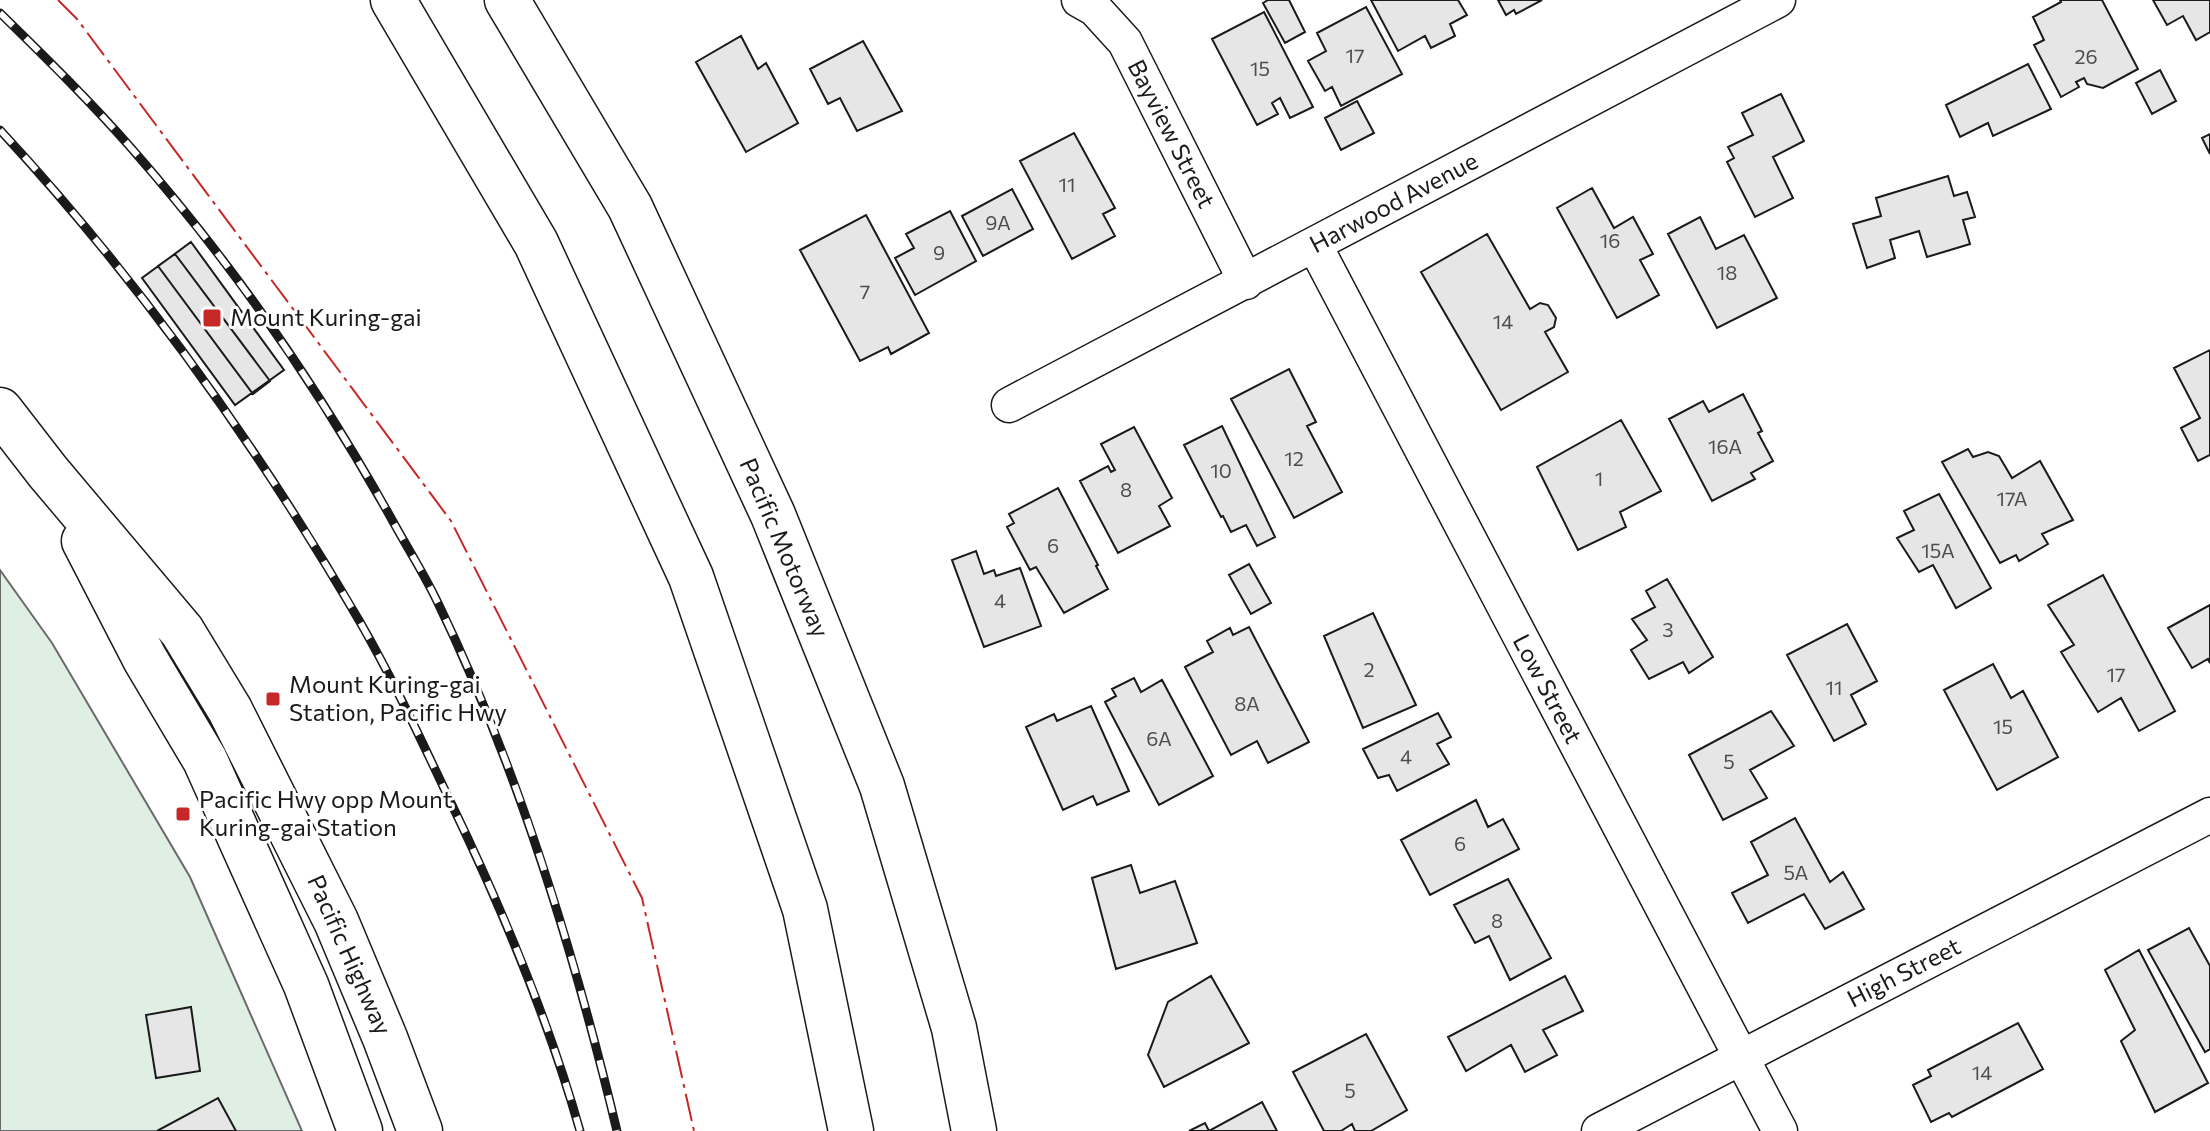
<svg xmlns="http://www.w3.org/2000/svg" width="2210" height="1131" font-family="Commissioner,sans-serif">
	<rect width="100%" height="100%" fill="#fff"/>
	<path fill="#e0efe3" stroke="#6a6a6a" stroke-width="2" d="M 0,570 L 52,643 L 190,877 L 302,1131 L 0,1131 Z"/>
	<path fill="#e6e6e6" stroke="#1a1a1a" stroke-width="2" d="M 1268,0 L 1289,0 L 1305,32 L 1285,43 L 1263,3 Z
		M 1371,0 L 1458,0 L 1467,15 L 1450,24 L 1455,36 L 1431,48 L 1425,36 L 1398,51 Z
		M 1498,0 L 1542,0 L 1516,14 L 1514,10 L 1506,15 Z
		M 2060,0 L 2102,0 L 2138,69 L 2103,88 L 2087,84 L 2084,78 L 2076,82 L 2079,87 L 2061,97 L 2034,45 L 2044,40 L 2033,17 L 2061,2 Z
		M 2153,0 L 2210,0 L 2210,32 L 2196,40 L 2183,16 L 2167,25 Z
		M 1366,7 L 1402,74 L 1341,106 L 1332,87 L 1325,91 L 1308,61 L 1326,51 L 1317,33 Z
		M 1264,12 L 1313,107 L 1290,118 L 1280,98 L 1272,103 L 1278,114 L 1257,125 L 1212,39 Z
		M 741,36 L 758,69 L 766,63 L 798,123 L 746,152 L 696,62 Z
		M 863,41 L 902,111 L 857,131 L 840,98 L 828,104 L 810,69 Z
		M 2028,64 L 2051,109 L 1993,136 L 1988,123 L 1960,137 L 1946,105 Z
		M 2160,70 L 2176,101 L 2152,114 L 2136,83 Z
		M 1781,94 L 1804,141 L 1773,157 L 1793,198 L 1755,217 L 1727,162 L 1734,158 L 1728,147 L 1753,135 L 1742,113 Z
		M 1357,101 L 1374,133 L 1341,150 L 1325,118 Z
		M 1074,133 L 1115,208 L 1103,214 L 1115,236 L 1072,259 L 1020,161 Z
		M 2210,134 L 2210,154 L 2202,138 Z
		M 1948,176 L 1954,196 L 1967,192 L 1975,217 L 1963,220 L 1970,244 L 1927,257 L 1919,231 L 1890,240 L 1895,258 L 1867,268 L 1853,224 L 1881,216 L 1876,198 Z
		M 1592,188 L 1614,228 L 1633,217 L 1653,254 L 1640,260 L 1659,295 L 1617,318 L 1557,208 Z
		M 1012,189 L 1033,229 L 983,256 L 962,216 Z
		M 950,211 L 976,261 L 915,295 L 895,258 L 914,248 L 906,234 Z
		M 866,215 L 929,333 L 891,354 L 888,347 L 860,361 L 800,250 Z
		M 1700,217 L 1716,249 L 1744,235 L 1777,298 L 1717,328 L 1668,234 Z
		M 1487,234 L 1530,309 L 1540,303 L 1548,305 L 1556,318 L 1554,327 L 1545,332 L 1568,372 L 1501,410 L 1421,272 Z
		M 191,242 L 284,370 L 235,405 L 142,278 Z
		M 175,254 L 270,381 L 253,394 L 158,266 Z
		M 2210,350 L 2210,455 L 2198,461 L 2181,428 L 2200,418 L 2174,368 Z
		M 1289,369 L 1316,422 L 1307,426 L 1342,492 L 1294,518 L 1231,399 Z
		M 1743,394 L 1762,431 L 1758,433 L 1773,461 L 1751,473 L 1755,479 L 1712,501 L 1669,419 L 1703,401 L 1709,412 Z
		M 1621,420 L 1661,491 L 1620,512 L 1626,527 L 1578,550 L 1537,467 Z
		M 1222,426 L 1275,537 L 1257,546 L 1246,525 L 1231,532 L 1223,516 L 1221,517 L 1184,445 Z
		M 1134,427 L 1172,498 L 1159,506 L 1170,526 L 1118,553 L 1080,481 L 1108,466 L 1111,472 L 1115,470 L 1101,444 Z
		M 1968,449 L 1973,457 L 1988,452 L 1999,456 L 2012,478 L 2040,461 L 2073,520 L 2042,534 L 2048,544 L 2019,561 L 2016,555 L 2000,563 L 1942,462 Z
		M 1058,488 L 1098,565 L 1096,566 L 1108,589 L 1064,613 L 1036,567 L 1030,570 L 1007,527 L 1014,523 L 1009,514 Z
		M 1939,494 L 1991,588 L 1956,608 L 1933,565 L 1919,572 L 1897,538 L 1914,530 L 1904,511 Z
		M 976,551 L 984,574 L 994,570 L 996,576 L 1020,568 L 1041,626 L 984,647 L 952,560 Z
		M 1249,564 L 1271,603 L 1251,614 L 1229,575 Z
		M 2103,575 L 2175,711 L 2139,731 L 2121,698 L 2098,712 L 2061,652 L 2074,645 L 2048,605 Z
		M 1667,579 L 1713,657 L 1689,673 L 1683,662 L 1649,679 L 1631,650 L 1647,640 L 1632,619 L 1655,607 L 1646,591 Z
		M 2210,605 L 2210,663 L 2208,659 L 2192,668 L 2168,628 Z
		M 1373,613 L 1416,705 L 1363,728 L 1324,636 Z
		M 1847,624 L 1877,681 L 1851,695 L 1866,724 L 1834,741 L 1787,655 Z
		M 1249,627 L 1309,742 L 1268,763 L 1257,741 L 1231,755 L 1185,667 L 1213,652 L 1207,641 L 1230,628 L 1233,635 Z
		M 1993,664 L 2011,698 L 2023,691 L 2058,757 L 1997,790 L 1944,690 Z
		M 1134,678 L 1141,692 L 1162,680 L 1213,776 L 1159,805 L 1105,702 L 1116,696 L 1112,689 Z
		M 1091,706 L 1129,791 L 1097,805 L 1093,796 L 1063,810 L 1026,727 L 1054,714 L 1057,721 Z
		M 1771,711 L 1794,746 L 1750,770 L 1767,798 L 1723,820 L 1689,755 Z
		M 1438,713 L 1451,737 L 1437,744 L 1449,764 L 1397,791 L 1389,775 L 1378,778 L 1363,749 Z
		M 1476,800 L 1488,827 L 1503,819 L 1519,849 L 1430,895 L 1401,840 Z
		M 1795,818 L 1830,882 L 1843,872 L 1864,909 L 1825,929 L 1804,894 L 1748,923 L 1732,893 L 1768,875 L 1751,842 Z
		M 1131,865 L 1140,893 L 1175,881 L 1197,943 L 1116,969 L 1092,878 Z
		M 1508,879 L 1551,958 L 1510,980 L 1489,936 L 1475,943 L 1454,905 Z
		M 2189,928 L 2210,966 L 2210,1049 L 2205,1052 L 2148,950 Z
		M 2139,950 L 2208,1083 L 2155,1112 L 2121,1041 L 2135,1030 L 2105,970 Z
		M 1211,976 L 1249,1043 L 1164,1087 L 1148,1055 L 1168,1002 Z
		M 1565,976 L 1583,1011 L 1543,1030 L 1557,1055 L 1525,1072 L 1511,1045 L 1466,1071 L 1448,1037 Z
		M 191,1007 L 200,1071 L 156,1078 L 146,1015 Z
		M 2018,1023 L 2043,1069 L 1952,1117 L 1949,1113 L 1931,1122 L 1913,1085 L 1931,1076 L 1928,1070 Z
		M 1366,1034 L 1407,1110 L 1371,1131 L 1355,1131 L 1352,1124 L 1341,1131 L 1324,1131 L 1293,1072 Z
		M 218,1098 L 236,1131 L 157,1131 Z
		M 1262,1102 L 1277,1131 L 1209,1131 Z
		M 1205,1123 L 1209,1131 L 1189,1131 Z"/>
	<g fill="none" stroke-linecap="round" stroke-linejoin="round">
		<g stroke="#1a1a1a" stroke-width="37">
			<path id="street" d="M 1079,0 L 1095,9 L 1125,42 L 1246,282
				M 1315,246 L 1780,1131
				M 1009,405 L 1778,0
				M 1599,1131 L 2210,815"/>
		</g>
		<g stroke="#1a1a1a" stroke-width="47">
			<path id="primary" d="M 0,410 L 48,472 L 182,631 L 230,710 L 336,921 L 385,1038 L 420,1131
				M 84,541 L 145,659 L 205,760 L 306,985 L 360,1131"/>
		</g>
		<g stroke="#1a1a1a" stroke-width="47">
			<path id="highway" d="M 393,0 L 536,243 L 691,577 L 805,909 L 851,1131
				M 507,0 L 630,207 L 773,515 L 882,786 L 954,1028 L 974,1131"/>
		</g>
		<use href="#street" stroke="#fff" stroke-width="34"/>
		<use href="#primary" stroke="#fff" stroke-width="44"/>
		<use href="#highway" stroke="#fff" stroke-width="44"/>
		<g stroke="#1a1a1a" stroke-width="9">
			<path id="rail" d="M 0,13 C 45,57 90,101 132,149 C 233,264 322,393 396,527 C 410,552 425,576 437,601 C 518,768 574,951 617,1131
				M 0,130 C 138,279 258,447 360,622 C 394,681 423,744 452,805 C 503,911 548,1018 580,1131"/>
		</g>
		<use href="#rail" stroke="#fff" stroke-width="6" stroke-dasharray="18" stroke-linecap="butt"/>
		<path stroke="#c62828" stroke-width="2" stroke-dasharray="28 6 4 6" stroke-linecap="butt" d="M 58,0 L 77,19 L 451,521 L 642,898 L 694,1131"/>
	</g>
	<g fill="#c62828" stroke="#fff" stroke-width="3">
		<rect x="202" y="308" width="20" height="20" rx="4"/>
		<rect x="265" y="691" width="16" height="16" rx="4"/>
		<rect x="175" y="806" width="16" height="16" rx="4"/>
	</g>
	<g text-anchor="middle" stroke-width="6" stroke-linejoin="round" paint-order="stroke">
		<g font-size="20" fill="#4d4d4d">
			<text x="1355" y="63">17</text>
			<text x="2086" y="64">26</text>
			<text x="1260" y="76">15</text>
			<text x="1067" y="192">11</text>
			<text x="998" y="230">9A</text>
			<text x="1610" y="248">16</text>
			<text x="939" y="260">9</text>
			<text x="1727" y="280">18</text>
			<text x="865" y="299">7</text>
			<text x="1503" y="329">14</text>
			<text x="1725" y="454">16A</text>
			<text x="1294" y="466">12</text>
			<text x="1221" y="478">10</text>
			<text x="1599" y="486">1</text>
			<text x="1126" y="497">8</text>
			<text x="2012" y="506">17A</text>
			<text x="1053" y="553">6</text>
			<text x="1938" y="558">15A</text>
			<text x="1000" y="608">4</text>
			<text x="1668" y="637">3</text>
			<text x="1369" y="677">2</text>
			<text x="2116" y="682">17</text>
			<text x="1834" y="695">11</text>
			<text x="1247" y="711">8A</text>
			<text x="2003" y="734">15</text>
			<text x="1159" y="746">6A</text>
			<text x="1406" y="764">4</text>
			<text x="1729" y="769">5</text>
			<text x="1460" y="851">6</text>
			<text x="1796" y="880">5A</text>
			<text x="1497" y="928">8</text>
			<text x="1982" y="1080">14</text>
			<text x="1350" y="1098">5</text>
		</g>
		<g font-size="24" fill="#1a1a1a" stroke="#fff">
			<text transform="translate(1171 134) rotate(63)" y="8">Bayview Street</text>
			<text transform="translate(1394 203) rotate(-28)" y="8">Harwood Avenue</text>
			<text transform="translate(784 548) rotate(67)" y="8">Pacific Motorway</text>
			<text transform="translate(1547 689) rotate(62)" y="8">Low Street</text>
			<text transform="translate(349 955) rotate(66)" y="8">Pacific Highway</text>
			<text transform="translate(1904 973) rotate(-27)" y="8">High Street</text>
		</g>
		<g font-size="24" fill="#1a1a1a" stroke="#fff" text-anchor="start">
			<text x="230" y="326">Mount Kuring-gai</text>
			<text x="289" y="693">Mount Kuring-gai<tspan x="289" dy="28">Station, Pacific Hwy</tspan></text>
			<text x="199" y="808">Pacific Hwy opp Mount<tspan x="199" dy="28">Kuring-gai Station</tspan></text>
		</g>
	</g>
</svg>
